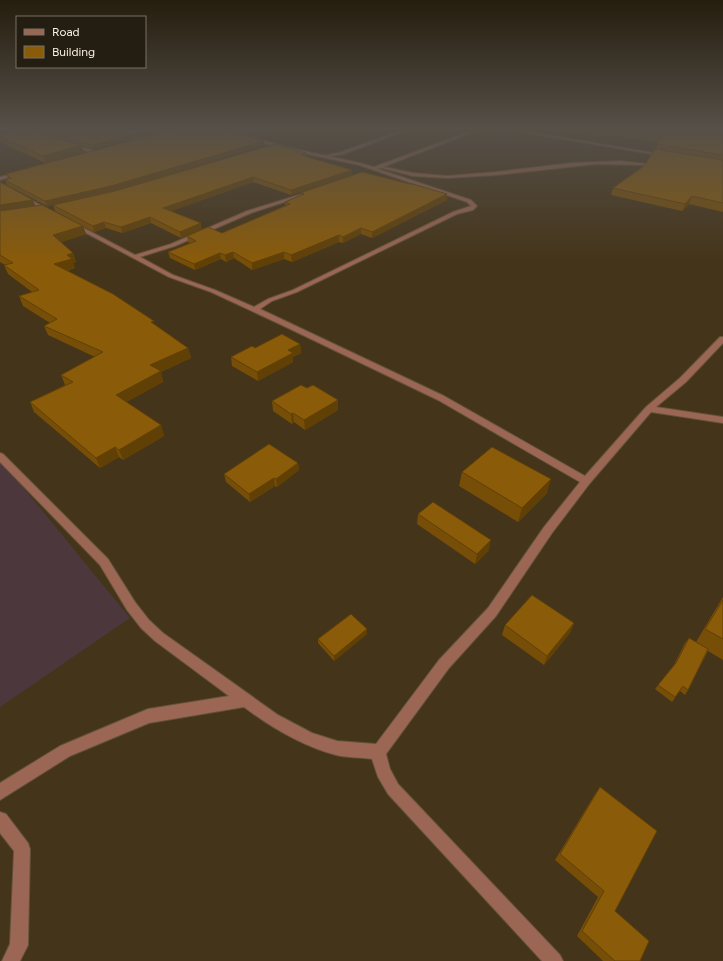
<svg xmlns="http://www.w3.org/2000/svg" width="723" height="961" font-family="Figtree,sans-serif">
	<rect width="100%" height="100%" fill="#443419"/>
	<path fill="#4c383c" d="M 0,459 L 130,618 L 0,707 Z"/>
	<g fill="none" stroke-linecap="round" stroke-linejoin="round">
		<g stroke="#615239" stroke-width="2">
			<path id="service" d="M 405,129 L 410,129 L 344,154 L 326,157 L 324,156 L 341,152 Z
				M 620,161 L 647,164 L 645,165 L 596,164 L 496,175 L 447,178 L 413,176 L 378,167 L 380,166 L 413,173 L 447,176 L 496,172 L 571,163 Z"/>
		</g>
		<g stroke="#615239" stroke-width="2">
			<path id="minor" d="M 219,129 L 225,129 L 286,147 L 360,163 L 374,167 L 476,129 L 481,129 L 378,169 L 471,200 L 477,206 L 473,210 L 457,214 L 297,292 L 272,301 L 260,309 L 444,396 L 585,476 L 646,407 L 680,378 L 720,337 L 723,337 L 723,343 L 686,382 L 656,407 L 723,417 L 723,423 L 651,412 L 590,483 L 552,533 L 496,616 L 449,668 L 386,754 L 390,769 L 398,784 L 560,955 L 563,961 L 542,961 L 388,794 L 378,777 L 372,759 C 361,757 347,758 336,755 C 302,746 272,728 244,707 L 149,723 L 70,756 L 0,800 L 0,783 L 60,746 L 148,709 L 229,696 L 155,641 L 141,628 L 127,610 L 100,565 L 0,462 L 0,453 L 3,454 L 108,559 L 135,602 L 149,620 L 163,633 L 278,715 L 312,733 L 337,741 L 376,744 L 439,660 L 488,608 L 544,527 L 580,482 L 438,400 L 286,327 L 211,292 L 169,277 L 71,225 L 76,224 L 135,255 L 171,244 L 247,211 L 315,190 L 315,192 L 251,213 L 175,246 L 140,257 L 173,275 L 215,290 L 254,307 L 268,299 L 293,290 L 453,212 L 471,206 L 467,202 L 359,165 L 283,149 Z
				M 503,129 L 511,129 L 666,155 L 664,156 Z
				M 68,143 L 95,151 L 95,152 L 93,153 L 66,145 Z
				M 19,172 L 21,174 L 0,180 L 0,177 Z
				M 0,183 L 51,211 L 52,212 L 47,213 L 0,187 Z
				M 0,812 L 6,814 L 28,843 L 30,849 L 28,945 L 20,961 L 2,961 L 10,944 L 14,851 L 0,833 Z"/>
		</g>
		<use href="#service" fill="#9b6653" fill-rule="evenodd"/>
		<use href="#minor" fill="#9b6653" fill-rule="evenodd"/>
	</g>
	<path fill="#774e08" d="M 37,129 L 228,129 L 230,131 L 264,141 L 264,145 L 113,192 L 47,206 L 7,185 L 5,180 L 8,179 L 6,174 L 172,130 L 93,149 L 81,145 L 83,152 L 45,163 L 0,142 L 0,134 L 42,134 L 80,145 L 38,132 Z
		M 230,129 L 250,129 L 240,132 Z
		M 537,129 L 723,129 L 723,212 L 689,204 L 682,211 L 611,195 L 613,188 L 644,166 L 656,149 L 658,143 L 649,142 L 650,140 L 615,136 L 573,134 Z
		M 306,153 L 306,156 L 352,175 L 291,195 L 253,182 L 171,211 L 202,229 L 181,238 L 151,223 L 122,233 L 106,228 L 94,232 L 55,211 L 53,205 Z
		M 0,182 L 35,206 L 83,226 L 86,234 L 61,242 L 73,253 L 76,262 L 73,263 L 75,268 L 67,271 L 155,325 L 188,348 L 191,358 L 161,372 L 163,382 L 126,402 L 161,425 L 164,436 L 123,460 L 119,457 L 100,468 L 34,412 L 30,402 L 65,385 L 61,375 L 95,357 L 48,335 L 44,326 L 50,323 L 23,306 L 19,296 L 32,292 L 8,274 L 4,265 L 5,265 L 0,262 Z
		M 300,193 L 447,200 L 372,238 L 361,234 L 343,243 L 339,242 L 292,262 L 284,259 L 252,270 L 234,258 L 226,262 L 221,259 L 195,270 L 170,258 L 168,252 L 190,243 L 188,242 L 187,236 L 222,233 L 285,206 L 285,202 L 301,195 Z
		M 300,344 L 301,353 L 293,357 L 293,362 L 258,381 L 232,366 L 231,357 L 255,348 Z
		M 307,388 L 338,400 L 338,410 L 305,430 L 294,422 L 292,424 L 273,411 L 272,401 Z
		M 298,463 L 299,470 L 277,487 L 275,486 L 250,502 L 226,482 L 224,474 Z
		M 462,472 L 547,493 L 518,522 L 459,486 Z
		M 418,514 L 489,550 L 475,564 L 417,524 Z
		M 723,597 L 723,660 L 708,651 L 688,690 L 685,695 L 680,691 L 672,702 L 655,689 L 674,665 L 685,643 L 689,638 L 696,642 Z
		M 574,623 L 570,633 L 544,665 L 502,635 L 505,625 Z
		M 367,629 L 367,634 L 334,661 L 318,643 L 318,639 Z
		M 600,787 L 615,911 L 640,961 L 603,961 L 577,936 L 598,897 L 555,860 L 595,794 Z"/>
	<path fill="#614006" d="M 155,129 L 175,129 L 93,149 L 92,145 Z
		M 239,129 L 250,129 L 240,132 Z
		M 264,141 L 264,145 L 113,192 L 47,206 L 45,201 Z
		M 81,145 L 83,152 L 45,163 L 43,156 Z
		M 352,170 L 352,175 L 291,195 L 291,190 Z
		M 253,177 L 253,182 L 164,214 L 163,208 Z
		M 447,194 L 447,200 L 372,238 L 372,232 Z
		M 692,196 L 689,204 L 682,211 L 685,204 Z
		M 33,200 L 36,208 L 0,213 L 0,205 Z
		M 150,217 L 151,223 L 122,233 L 121,227 Z
		M 104,222 L 106,228 L 94,232 L 93,226 Z
		M 201,223 L 202,229 L 181,238 L 180,232 Z
		M 83,226 L 86,234 L 56,244 L 53,235 Z
		M 361,228 L 361,234 L 343,243 L 343,237 Z
		M 339,235 L 339,242 L 292,262 L 291,255 Z
		M 233,252 L 234,258 L 226,262 L 225,255 Z
		M 284,252 L 284,259 L 252,270 L 252,263 Z
		M 73,253 L 76,262 L 73,263 L 75,268 L 57,273 L 54,264 L 67,255 Z
		M 220,253 L 221,259 L 195,270 L 194,264 Z
		M 300,344 L 301,353 L 293,357 L 293,362 L 258,381 L 257,372 L 288,350 Z
		M 188,348 L 191,358 L 161,372 L 163,382 L 120,405 L 116,395 L 150,365 Z
		M 338,400 L 338,410 L 305,430 L 304,420 Z
		M 293,413 L 294,422 L 292,424 L 291,414 Z
		M 161,425 L 164,436 L 123,460 L 119,450 Z
		M 115,447 L 119,457 L 100,468 L 96,458 Z
		M 298,463 L 299,470 L 277,487 L 276,479 Z
		M 274,478 L 275,486 L 250,502 L 249,494 Z
		M 551,479 L 547,493 L 518,522 L 522,508 Z
		M 491,540 L 489,550 L 475,564 L 477,554 Z
		M 574,623 L 570,633 L 544,665 L 547,656 Z
		M 367,629 L 367,634 L 334,661 L 334,656 Z"/>
	<path fill="#8a5b09" stroke="#614006" d="M 22,129 L 30,129 L 42,134 L 81,145 L 43,156 L 0,137 L 0,134 Z
		M 42,129 L 155,129 L 92,145 Z
		M 175,129 L 228,129 L 230,130 L 228,130 L 264,141 L 111,186 L 45,201 L 5,180 L 11,178 L 6,174 Z
		M 604,129 L 723,129 L 723,155 L 657,144 L 662,137 L 651,135 L 651,134 L 616,129 Z
		M 275,144 L 306,153 L 301,155 L 352,170 L 291,190 L 253,177 L 163,208 L 201,223 L 180,232 L 150,217 L 121,227 L 104,222 L 93,226 L 53,205 L 115,191 Z
		M 655,149 L 723,160 L 723,203 L 692,196 L 685,204 L 613,188 L 644,166 Z
		M 362,172 L 410,184 L 413,184 L 447,194 L 372,232 L 361,228 L 343,237 L 339,235 L 291,255 L 284,252 L 252,263 L 233,252 L 225,255 L 220,253 L 194,264 L 168,252 L 196,241 L 187,236 L 208,227 L 222,233 L 290,204 L 285,202 L 304,194 L 300,193 Z
		M 0,182 L 33,200 L 0,205 Z
		M 42,205 L 83,226 L 53,235 L 73,253 L 67,255 L 72,259 L 54,264 L 113,294 L 154,321 L 151,322 L 188,348 L 150,365 L 161,371 L 116,395 L 161,425 L 119,450 L 115,447 L 96,458 L 30,402 L 73,382 L 61,375 L 103,352 L 44,326 L 57,319 L 19,296 L 39,290 L 4,265 L 13,263 L 0,255 L 0,211 Z
		M 282,334 L 300,344 L 288,350 L 293,353 L 257,372 L 231,357 L 252,346 L 255,348 Z
		M 301,385 L 307,388 L 313,385 L 338,400 L 304,420 L 293,413 L 291,414 L 272,401 Z
		M 269,444 L 298,463 L 276,479 L 274,478 L 249,494 L 224,474 Z
		M 492,447 L 551,479 L 522,508 L 462,472 Z
		M 433,502 L 491,540 L 477,554 L 418,514 Z
		M 532,595 L 574,623 L 547,656 L 505,625 Z
		M 723,600 L 723,639 L 705,629 Z
		M 351,614 L 367,629 L 334,656 L 318,639 Z
		M 689,638 L 708,649 L 688,690 L 683,686 L 675,697 L 658,685 L 676,663 Z
		M 600,787 L 657,831 L 615,911 L 649,941 L 640,961 L 615,961 L 582,931 L 604,891 L 560,854 Z"/>
	<linearGradient id="sky" x2="0" y2="1"><stop stop-color="#251d0e"/><stop offset="0.49" stop-color="#565049"/><stop offset="1" stop-color="#565049" stop-opacity="0"/></linearGradient>
	<rect width="723" height="263" fill="url(#sky)"/>
	<rect x="16" y="16" width="130" height="52" fill="#241d11" stroke="#7a7164"/>
	<rect x="24" y="29" width="20" height="6" fill="#9b6653" stroke="#7a7164"/>
	<text x="52" y="36" font-size="12" fill="#faefe0">Road</text>
	<rect x="24" y="46" width="20" height="12" fill="#8a5b09" stroke="#7a7164"/>
	<text x="52" y="56" font-size="12" fill="#faefe0">Building</text>
</svg>
